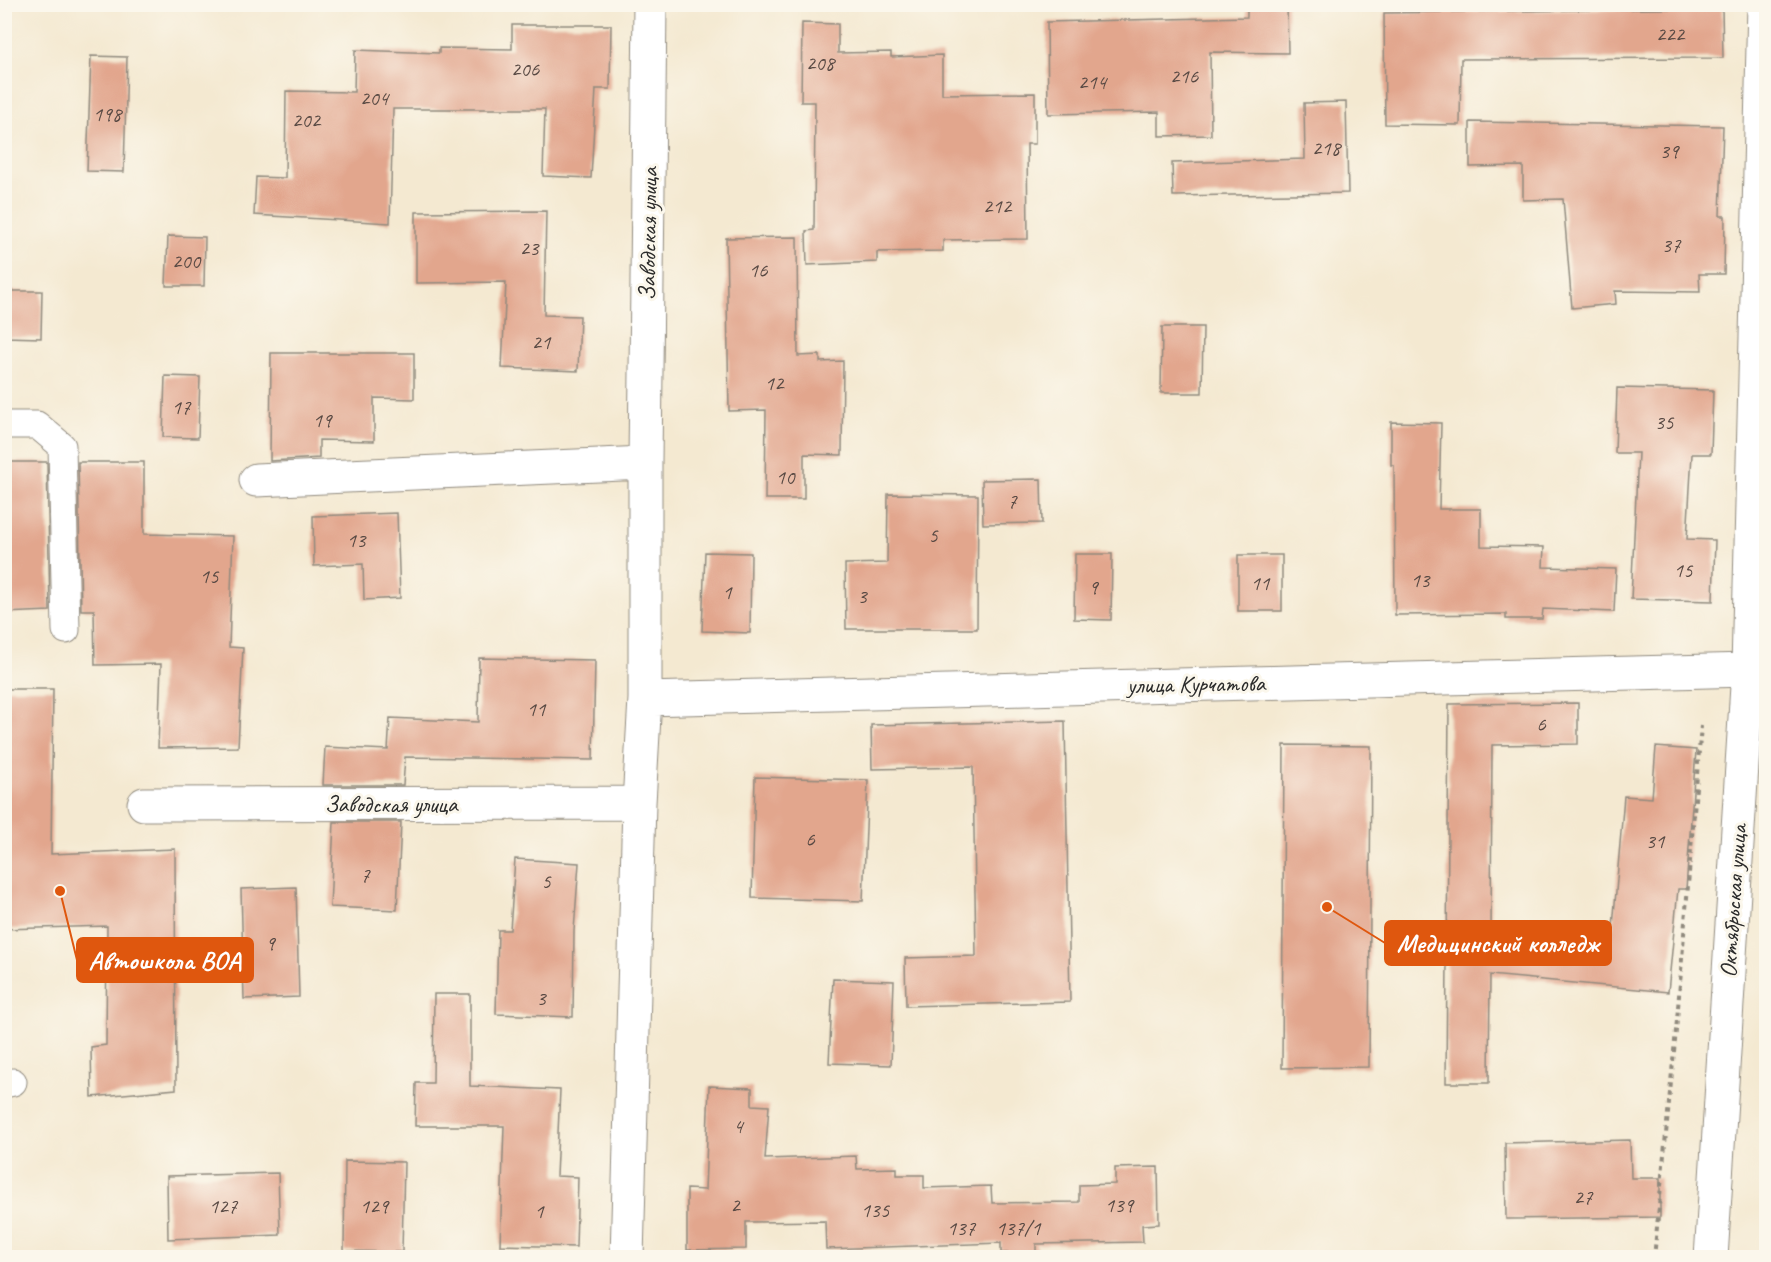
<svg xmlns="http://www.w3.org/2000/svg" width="1771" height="1262" font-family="Caveat,sans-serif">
	<rect width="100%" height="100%" fill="#fbf7ec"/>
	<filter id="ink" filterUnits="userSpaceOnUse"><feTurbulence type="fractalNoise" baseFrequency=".0167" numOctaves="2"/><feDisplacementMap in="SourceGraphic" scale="12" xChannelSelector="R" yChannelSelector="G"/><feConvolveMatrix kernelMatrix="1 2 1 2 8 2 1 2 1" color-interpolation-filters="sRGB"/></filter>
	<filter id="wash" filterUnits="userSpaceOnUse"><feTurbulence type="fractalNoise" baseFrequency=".008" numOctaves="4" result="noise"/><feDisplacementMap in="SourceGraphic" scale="24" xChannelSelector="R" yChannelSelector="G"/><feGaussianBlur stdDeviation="1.35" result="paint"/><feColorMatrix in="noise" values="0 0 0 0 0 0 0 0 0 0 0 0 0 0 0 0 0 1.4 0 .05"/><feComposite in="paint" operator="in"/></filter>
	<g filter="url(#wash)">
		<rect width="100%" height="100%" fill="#f4e9d1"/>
		<g id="blocks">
			<path fill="#e2a68d" d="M 1247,4 L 1287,4 L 1288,53 L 1210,52 L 1211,135 L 1159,136 L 1159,112 L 1048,114 L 1047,22 L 1247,17 Z
				M 1722,8 L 1723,58 L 1461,59 L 1460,125 L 1385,124 L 1384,13 Z
				M 802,23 L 838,24 L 838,53 L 891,52 L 891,57 L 942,55 L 942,94 L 1035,93 L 1035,144 L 1027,144 L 1028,239 L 943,240 L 943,251 L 877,252 L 877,262 L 807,265 L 806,231 L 814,230 L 815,102 L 801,102 Z
				M 512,25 L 611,25 L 610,89 L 596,89 L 591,178 L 543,176 L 545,109 L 393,109 L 390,223 L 254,215 L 256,177 L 285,178 L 286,91 L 354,92 L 355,50 L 439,53 L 439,48 L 512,49 Z
				M 91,56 L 127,57 L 124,172 L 87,171 Z
				M 1346,102 L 1348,193 L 1173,196 L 1172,163 L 1305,159 L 1304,103 Z
				M 1470,122 L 1723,126 L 1720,216 L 1725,216 L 1724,274 L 1699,274 L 1700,292 L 1615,291 L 1616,304 L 1572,308 L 1563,199 L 1523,200 L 1523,166 L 1470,167 Z
				M 546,211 L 544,315 L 580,316 L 578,371 L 502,368 L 506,282 L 416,283 L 416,212 Z
				M 168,236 L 205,237 L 204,286 L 166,286 Z
				M 797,237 L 798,356 L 820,355 L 820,362 L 843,361 L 842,455 L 804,454 L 804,499 L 765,499 L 766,410 L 729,411 L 726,238 Z
				M 4,291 L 42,291 L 41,338 L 4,337 Z
				M 1162,327 L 1203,327 L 1202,393 L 1161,393 Z
				M 271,353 L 414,353 L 414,399 L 374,398 L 374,441 L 319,440 L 319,458 L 270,461 Z
				M 165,376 L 200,377 L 198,438 L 163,437 Z
				M 1617,388 L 1713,390 L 1711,454 L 1692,454 L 1687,539 L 1715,540 L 1713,601 L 1631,599 L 1638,453 L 1615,453 Z
				M 1391,422 L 1441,423 L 1439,509 L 1481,509 L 1481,546 L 1544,547 L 1543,567 L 1616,569 L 1614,612 L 1543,609 L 1542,619 L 1506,619 L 1506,614 L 1395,615 L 1394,465 L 1391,465 Z
				M 4,462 L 47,462 L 50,611 L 4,613 Z
				M 78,462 L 144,462 L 144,534 L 233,536 L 229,647 L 243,648 L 238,747 L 158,748 L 161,664 L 95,665 L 94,610 L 81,610 Z
				M 1041,479 L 1042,523 L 983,524 L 982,480 Z
				M 888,494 L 978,495 L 977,629 L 846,629 L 845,564 L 887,563 Z
				M 397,513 L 400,598 L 364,600 L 363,564 L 314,566 L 313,516 Z
				M 705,552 L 751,553 L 750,633 L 702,631 Z
				M 1075,554 L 1112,554 L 1111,620 L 1074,619 Z
				M 1238,555 L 1282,555 L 1282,611 L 1238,611 Z
				M 479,658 L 595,660 L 593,760 L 405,757 L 403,785 L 323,785 L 325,747 L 388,750 L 390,718 L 478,722 Z
				M 4,689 L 53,689 L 51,854 L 175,849 L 176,1089 L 92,1097 L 91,1047 L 106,1045 L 107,926 L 4,929 Z
				M 1578,703 L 1578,744 L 1492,745 L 1491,941 L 1609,951 L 1612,927 L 1613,927 L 1624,796 L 1652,798 L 1656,747 L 1696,750 L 1686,889 L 1678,889 L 1668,992 L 1490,975 L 1489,1083 L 1446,1083 L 1449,704 Z
				M 1065,721 L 1070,1002 L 906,1006 L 905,958 L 976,956 L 973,767 L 872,769 L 871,725 Z
				M 1284,745 L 1371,746 L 1369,1067 L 1282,1068 Z
				M 755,777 L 868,780 L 863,901 L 752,898 Z
				M 334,822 L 401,822 L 397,910 L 330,907 Z
				M 515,859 L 579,863 L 574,931 L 573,1017 L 496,1014 L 498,930 L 510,930 Z
				M 296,887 L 299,997 L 244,999 L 241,889 Z
				M 833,979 L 894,981 L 891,1065 L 829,1063 Z
				M 434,994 L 470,994 L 470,1086 L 560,1090 L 556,1176 L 578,1177 L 576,1247 L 500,1245 L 504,1126 L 415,1126 L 416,1083 L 433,1083 Z
				M 709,1086 L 752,1088 L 752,1105 L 769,1106 L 765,1159 L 856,1156 L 857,1169 L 897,1168 L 897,1175 L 924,1175 L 924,1188 L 991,1186 L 992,1203 L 1079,1202 L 1079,1185 L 1115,1184 L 1115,1168 L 1158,1167 L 1159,1224 L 1142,1225 L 1143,1242 L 1036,1244 L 1036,1253 L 1001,1253 L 1001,1243 L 826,1249 L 825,1221 L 746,1222 L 746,1249 L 687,1250 L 687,1189 L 705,1190 Z
				M 1630,1140 L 1631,1178 L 1660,1178 L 1660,1217 L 1506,1219 L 1505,1143 Z
				M 345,1161 L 404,1162 L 402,1252 L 344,1251 Z
				M 278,1173 L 280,1235 L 168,1239 L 167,1176 Z"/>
		</g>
	</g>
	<g filter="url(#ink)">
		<use href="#blocks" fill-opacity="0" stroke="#908a7e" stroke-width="1.5"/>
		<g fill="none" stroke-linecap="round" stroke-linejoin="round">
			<g stroke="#908a7e" stroke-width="29">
				<path id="service" d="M 4,425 L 37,425 L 62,446 L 66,630
					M 4,1084 L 13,1082"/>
			</g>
			<g stroke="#908a7e" stroke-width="35">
				<path id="minor" d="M 256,480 L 645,463
					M 645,699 L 1748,670
					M 144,804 L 639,803
					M 627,1258 L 639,803 L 645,699 L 645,463 L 650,4"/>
			</g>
			<g stroke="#908a7e" stroke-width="35">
				<path id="tertiary" d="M 1711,1258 L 1748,670 L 1764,4"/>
			</g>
			<path stroke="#908a7e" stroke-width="4" stroke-dasharray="4.5 4.5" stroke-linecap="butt" d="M 1654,1258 L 1677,1020 L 1701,726"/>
			<use href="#service" stroke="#fff" stroke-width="27"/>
			<use href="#minor" stroke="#fff" stroke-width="33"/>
			<use href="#tertiary" stroke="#fff" stroke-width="33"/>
		</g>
	</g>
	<g text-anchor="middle" stroke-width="6" stroke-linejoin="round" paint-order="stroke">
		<g font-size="21" fill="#594a44">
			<text x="1670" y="41">222</text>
			<text x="820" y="70">208</text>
			<text x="525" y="76">206</text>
			<text x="1184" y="83">216</text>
			<text x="1092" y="89">214</text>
			<text x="374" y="105">204</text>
			<text x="107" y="121">198</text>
			<text x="306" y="127">202</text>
			<text x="1326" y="155">218</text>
			<text x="1669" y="158">39</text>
			<text x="997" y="213">212</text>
			<text x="1671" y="252">37</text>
			<text x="529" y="255">23</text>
			<text x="186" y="268">200</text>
			<text x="758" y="277">16</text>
			<text x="541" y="349">21</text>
			<text x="774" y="390">12</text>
			<text x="181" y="414">17</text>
			<text x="322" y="427">19</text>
			<text x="1664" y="429">35</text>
			<text x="785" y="484">10</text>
			<text x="1012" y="508">7</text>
			<text x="933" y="542">5</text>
			<text x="356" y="547">13</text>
			<text x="1683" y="577">15</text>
			<text x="209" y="583">15</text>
			<text x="1420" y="587">13</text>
			<text x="1260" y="590">11</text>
			<text x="1093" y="594">9</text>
			<text x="727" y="599">1</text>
			<text x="862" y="603">3</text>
			<text x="536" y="716">11</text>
			<text x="1541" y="731">6</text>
			<text x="810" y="846">6</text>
			<text x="1655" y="848">31</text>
			<text x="365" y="882">7</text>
			<text x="546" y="888">5</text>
			<text x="270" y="950">9</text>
			<text x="541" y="1005">3</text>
			<text x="738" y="1133">4</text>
			<text x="1583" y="1204">27</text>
			<text x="735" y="1212">2</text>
			<text x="1119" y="1212">139</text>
			<text x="223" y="1213">127</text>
			<text x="374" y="1213">129</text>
			<text x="875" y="1217">135</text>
			<text x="539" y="1218">1</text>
			<text x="961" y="1235">137</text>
			<text x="1018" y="1235">137/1</text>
		</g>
		<g font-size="24" fill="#2b2b2b" stroke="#fbf7ec">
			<text transform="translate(648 234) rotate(-89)" y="8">Заводская улица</text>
			<text transform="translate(1196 684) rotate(-1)" y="8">улица Курчатова</text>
			<text x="391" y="812">Заводская улица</text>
			<text transform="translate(1733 901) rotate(-86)" y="8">Октябрьская улица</text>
		</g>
	</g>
	<path fill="none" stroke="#df570e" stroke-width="2" d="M1327 907L1385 943M60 891L77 960"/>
	<g fill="#df570e" stroke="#fbf7ec" stroke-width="2">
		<circle cx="1327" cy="907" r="6"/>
		<circle cx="60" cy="891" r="6"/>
	</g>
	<g fill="#df570e" stroke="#df570e" stroke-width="2">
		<rect x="1385" y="921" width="226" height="44" rx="6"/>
		<rect x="77" y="938" width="176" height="44" rx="6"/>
	</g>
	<g font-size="26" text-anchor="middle" font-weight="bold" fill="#fff">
		<text x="1498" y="952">Медицинский колледж</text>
		<text x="165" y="969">Автошкола ВОА</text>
	</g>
	<rect width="1771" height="1262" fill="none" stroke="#fbf7ec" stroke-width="24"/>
</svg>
